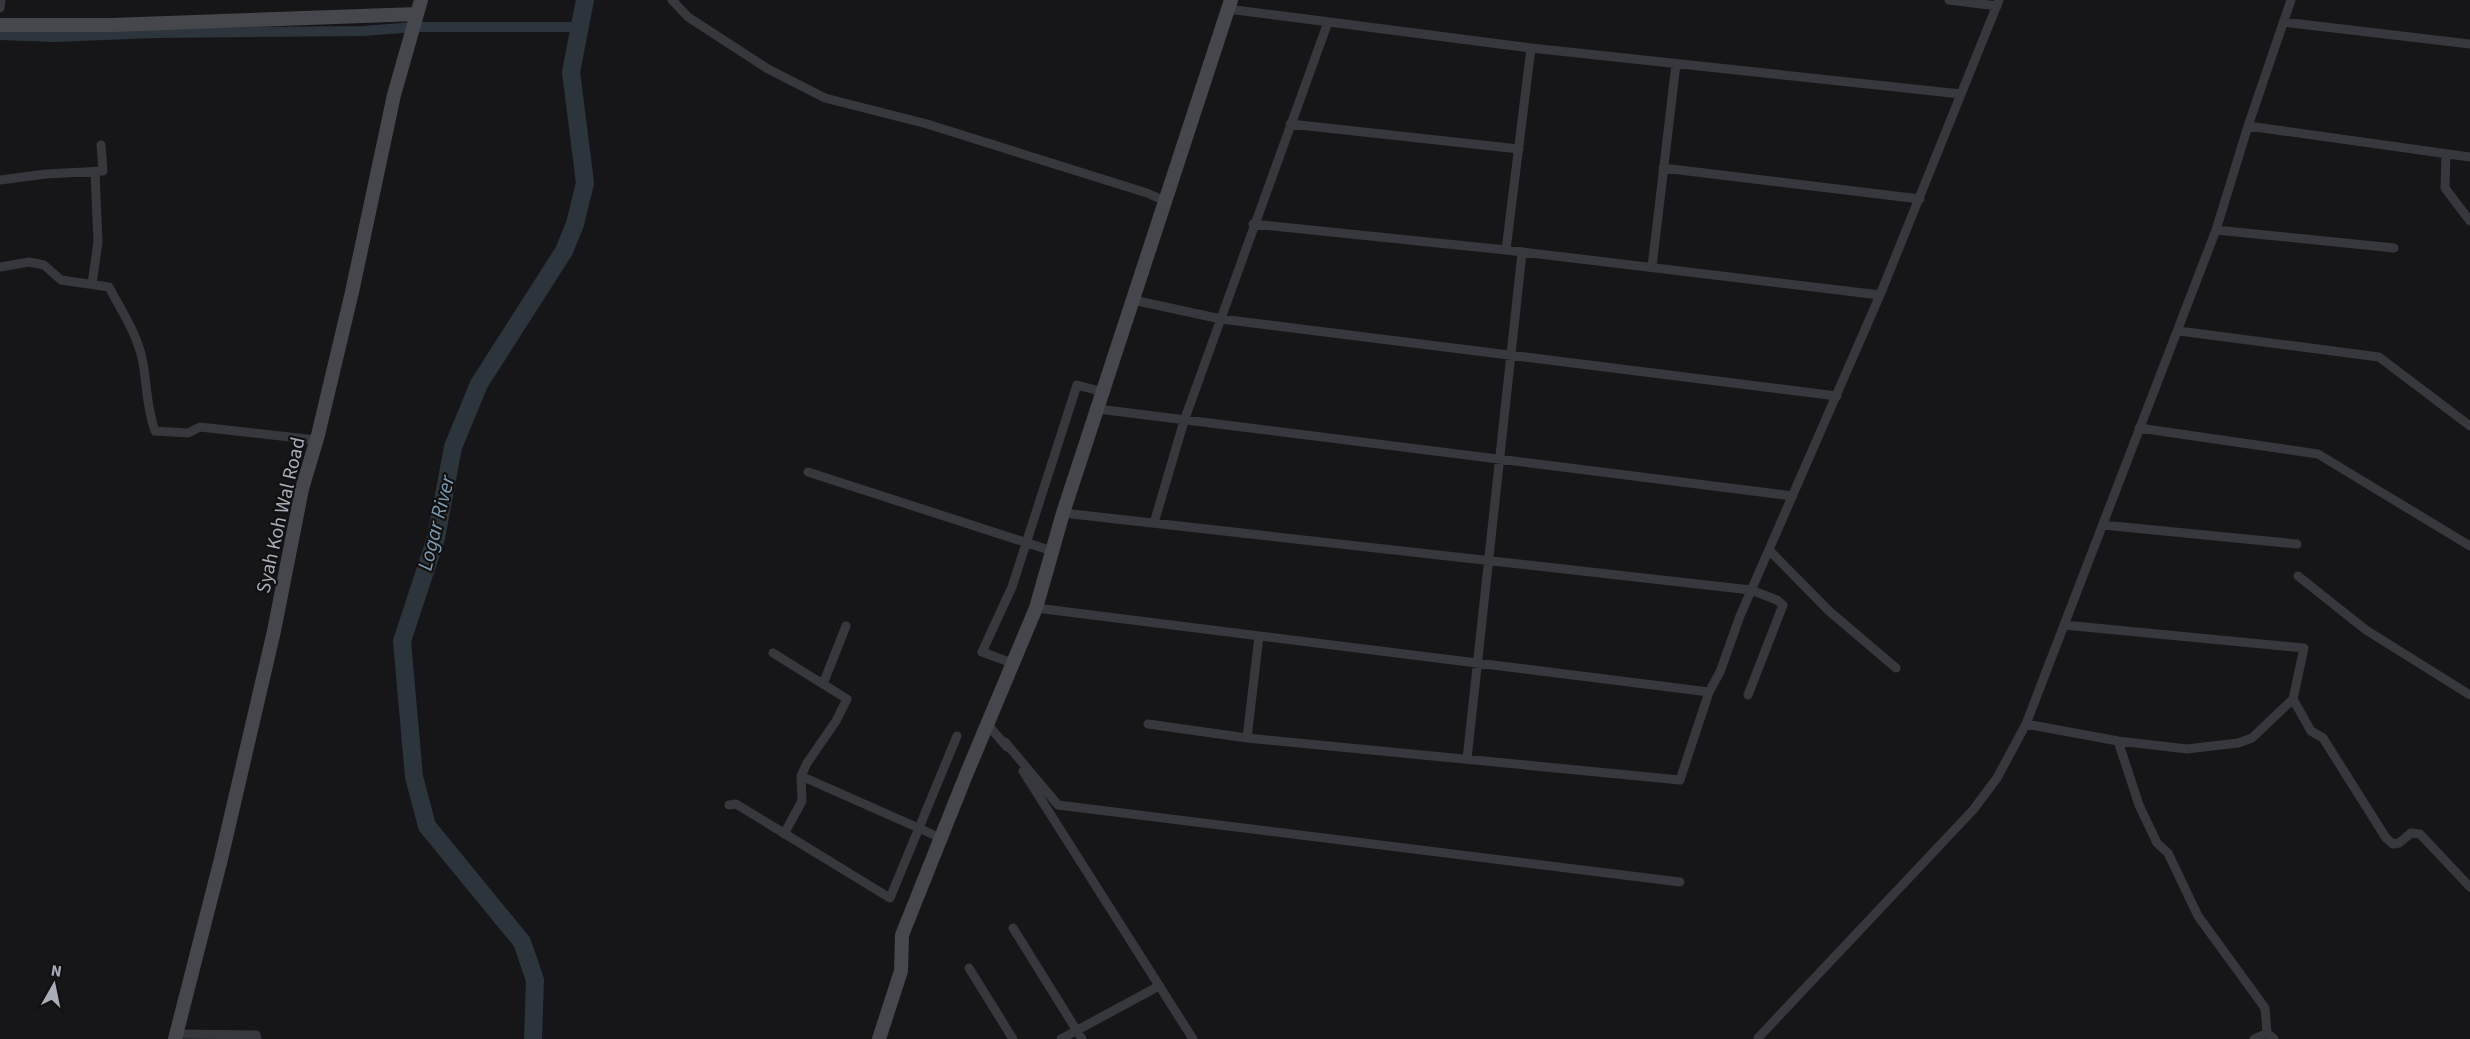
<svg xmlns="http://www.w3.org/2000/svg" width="2470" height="1039" font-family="'Source Sans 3',sans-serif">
	<rect width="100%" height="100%" fill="#161618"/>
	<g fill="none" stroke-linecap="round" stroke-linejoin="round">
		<path stroke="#2c353c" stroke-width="10" d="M 0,35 L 55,37 L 154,33 L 363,31 L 415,27 L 578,27"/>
		<path stroke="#2c353c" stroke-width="18" d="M 533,1039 L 535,980 L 522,942 L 427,826 L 414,777 L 402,641 L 436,538 L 453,447 L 479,384 L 564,251 L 575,224 L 585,183 L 571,72 L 585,0"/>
		<path stroke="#37383d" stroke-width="9" d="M 672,0 L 688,17 L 768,69 L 825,98 L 927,124 L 1147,193 L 1165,201
			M 1949,0 L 1997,6
			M 0,8 L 1,0
			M 1228,9 L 1531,48 L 1961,94
			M 2283,22 L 2470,44
			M 1290,124 L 1519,149
			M 2248,126 L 2470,157
			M 2446,154 L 2445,188 L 2470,221
			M 1663,168 L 1920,199
			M 0,180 L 46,174 L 103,171 L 101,145
			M 1253,224 L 1506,250 L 1880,295
			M 2216,230 L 2394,248
			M 1506,250 L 1531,48
			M 0,267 L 29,262 L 44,265 L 61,280 L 109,287 C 122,312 138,335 143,363 C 147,387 147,409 155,431 L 188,433 L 200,427 L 316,440
			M 1652,267 L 1676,64
			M 92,284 L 98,242 L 95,172
			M 1133,300 L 1221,319 L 1837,396
			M 2179,331 L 2379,357 L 2470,426
			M 1098,409 L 1793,496
			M 2139,428 L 2318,454 L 2470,546
			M 808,472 L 1052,551
			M 1063,513 L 1751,590 L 1777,600 L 1783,605 L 1748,695
			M 1154,523 L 1184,421 L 1328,22
			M 2103,525 L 2297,544
			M 1769,550 L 1829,611 L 1896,668
			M 2298,576 L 2366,630 L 2470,695
			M 1036,608 L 1709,692
			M 2064,625 L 2304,648 L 2293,699 L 2252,738 L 2238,743 L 2187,749 L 2118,741 L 2139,805 L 2157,843 L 2168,853 L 2198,916 L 2265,1008 L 2267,1033 L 2274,1039
			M 773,653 L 847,699 L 836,721 L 807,763 L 801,776 L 802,801 L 784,834
			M 1012,663 L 982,652 L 1012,587 L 1077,385 L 1103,392
			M 823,684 L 846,626
			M 2293,699 L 2311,731 L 2323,738 L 2386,838 L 2393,844 L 2399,843 L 2411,833 L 2420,834 L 2470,887
			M 987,724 L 1007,747
			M 1148,724 L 1247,738 L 1680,780 L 1709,692 L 1720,672 L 1740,616 L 1880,295 L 1999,0
			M 2026,724 L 2118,741
			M 1247,738 L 1259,636
			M 1005,742 L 1058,805 L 1680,882
			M 1467,759 L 1522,253
			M 1023,771 L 1193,1039
			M 801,776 L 941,838
			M 729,805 L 736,804 L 890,898 L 957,736
			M 1013,928 L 1082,1039
			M 969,968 L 1013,1039
			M 177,1034 L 256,1035 L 257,1039
			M 1758,1038 L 1973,810 L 1997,778 L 2026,724 L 2216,230 L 2248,126 L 2291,0
			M 1061,1039 L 1159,986
			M 2254,1039 L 2267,1033"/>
		<path stroke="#45474d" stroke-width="14" d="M 0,25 L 112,25 L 417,14
			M 175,1039 L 221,859 L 274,631 L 302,489 L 318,435 L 352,292 L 394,95 L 421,0
			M 879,1039 L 901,971 L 902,935 L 966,775 L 1036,608 L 1063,513 L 1231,0"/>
	</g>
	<g text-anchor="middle" stroke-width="4.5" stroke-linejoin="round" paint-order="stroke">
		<g font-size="20" fill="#a8adb8" stroke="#111113">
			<text transform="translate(280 515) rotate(-77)" y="7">Syah Koh Wal Road</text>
		</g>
		<g font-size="21" font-style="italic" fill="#7f9bb3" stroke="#111113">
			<text transform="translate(436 523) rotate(-76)" y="7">Logar River</text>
		</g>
	</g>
	<g transform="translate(54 985) rotate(9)" stroke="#111113" stroke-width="4.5" paint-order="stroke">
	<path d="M0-4.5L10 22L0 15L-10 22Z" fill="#a8adb8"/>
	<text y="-9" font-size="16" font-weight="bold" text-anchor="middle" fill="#a8adb8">N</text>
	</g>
</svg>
